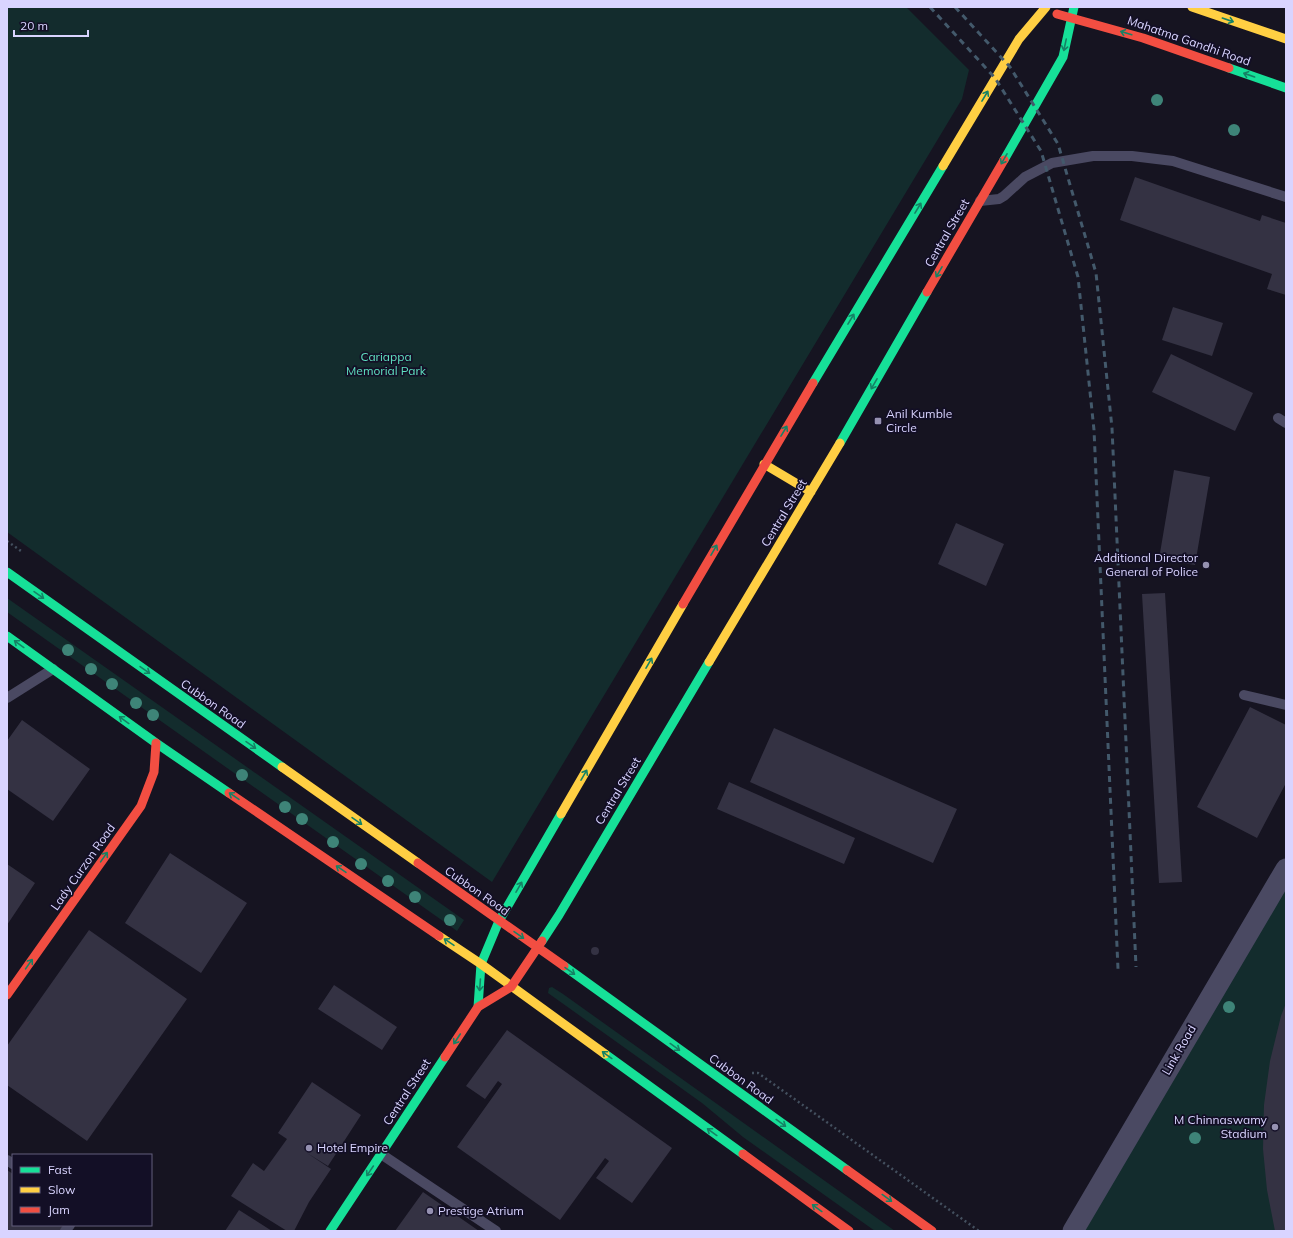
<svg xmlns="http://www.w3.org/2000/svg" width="1293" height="1238" font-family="Mulish,sans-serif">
	<rect width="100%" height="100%" fill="#161421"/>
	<path fill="#132c2d" d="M 7,7 L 906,7 L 969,70 L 962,99 L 492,882 L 7,532 Z
		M 7,598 L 464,920 L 457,931 L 7,612 Z
		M 1286,882 L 1286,1231 L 1081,1231 Z
		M 552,987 L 563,994 L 895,1231 L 875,1231 L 743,1137 L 702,1103 L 548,993 L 549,988 Z"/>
	<path fill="#343243" d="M 1135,177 L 1260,221 L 1262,215 L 1286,223 L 1286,295 L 1267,289 L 1272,274 L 1120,220 Z
		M 1173,307 L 1223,323 L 1212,356 L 1162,340 Z
		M 1171,354 L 1253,393 L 1235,431 L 1152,392 Z
		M 1174,470 L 1210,477 L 1195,565 L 1159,559 Z
		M 956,523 L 1004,544 L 986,586 L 938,564 Z
		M 1165,593 L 1182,882 L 1159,883 L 1142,594 Z
		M 1250,707 L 1286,725 L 1286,783 L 1257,838 L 1197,807 Z
		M 22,720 L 90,769 L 53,821 L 7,789 L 7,741 Z
		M 774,728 L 957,809 L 933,863 L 750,782 Z
		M 729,782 L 855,838 L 844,864 L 717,809 Z
		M 170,853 L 247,903 L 201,973 L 125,923 Z
		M 7,864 L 35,883 L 7,925 Z
		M 89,930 L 187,999 L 87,1141 L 7,1085 L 7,1046 Z
		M591 951a4 4 0 1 1 8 0a4 4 0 1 1-8 0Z
		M 334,985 L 397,1027 L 382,1050 L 318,1009 Z
		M 1286,1003 L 1286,1231 L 1275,1231 L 1267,1190 L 1263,1149 L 1264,1105 L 1270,1061 L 1281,1016 Z
		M 507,1030 L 672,1148 L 632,1203 L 596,1178 L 609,1161 L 605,1158 L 560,1220 L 457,1147 L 502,1084 L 498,1081 L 485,1099 L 466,1086 Z
		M 312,1082 L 361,1115 L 328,1166 L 307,1153 L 331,1169 L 309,1202 L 294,1231 L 287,1231 L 231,1196 L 253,1163 L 264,1171 L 287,1139 L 278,1133 Z
		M 7,1170 L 13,1174 L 13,1225 L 65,1225 L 61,1231 L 7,1231 Z
		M 423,1192 L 479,1231 L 395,1231 Z
		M 239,1210 L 272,1231 L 225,1231 Z"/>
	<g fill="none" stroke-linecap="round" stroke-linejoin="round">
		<path stroke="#44505f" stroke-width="2.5" stroke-dasharray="2 3" stroke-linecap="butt" d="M 7,541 L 21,551
			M 752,1073 L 758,1073 L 979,1231"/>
		<path stroke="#4a4962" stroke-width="10" d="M 980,201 L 999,199 L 1004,196 L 1025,177 L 1052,163 L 1093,156 L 1132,156 L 1173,161 L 1286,197
			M 1278,418 L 1286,423
			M 1244,695 L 1286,705
			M 7,698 L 53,669
			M 381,1154 L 496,1231
			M 7,1160 L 13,1164
			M 65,1231 L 70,1225"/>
		<path stroke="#4a4962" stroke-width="21" d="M 1073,1231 L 1286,869"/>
		<path stroke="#16e098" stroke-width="9" d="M 1229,68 L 1286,88
			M 1004,160 L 1063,57 L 1074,7
			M 813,383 L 943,166
			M 840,443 L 927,292
			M 7,572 L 282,767
			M 7,636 L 156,743 L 229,793
			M 542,941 L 559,915 L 709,662
			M 564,966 L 847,1170
			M 478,1007 L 481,964 L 499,921 L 561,814
			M 605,1054 L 743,1154
			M 330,1231 L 445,1057"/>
		<path stroke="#ffcf43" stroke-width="9" d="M 1192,7 L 1286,39
			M 943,166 L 1019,39 L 1046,7
			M 764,464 L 811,492
			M 709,662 L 840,443
			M 282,767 L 418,863
			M 561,814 L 683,604
			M 439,936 L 481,964 L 605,1054"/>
		<path stroke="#f24e42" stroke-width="9" d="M 1057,14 L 1143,38 L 1229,68
			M 927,292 L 1004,160
			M 683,604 L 813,383
			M 229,793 L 439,936
			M 418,863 L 564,966
			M 7,995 L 141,806 L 154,772 L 156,743
			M 445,1057 L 478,1007 L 511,987 L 542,941
			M 743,1154 L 849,1231
			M 847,1170 L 932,1231"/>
		<path stroke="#43596b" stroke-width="3" stroke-dasharray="6 5" stroke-linecap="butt" d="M 930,7 L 995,78 L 1041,151 L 1078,277 L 1094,430 L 1118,969
			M 955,7 L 1010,67 L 1058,144 L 1096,273 L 1112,428 L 1136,967"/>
	</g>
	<g fill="#3e8478">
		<circle cx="1157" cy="100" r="6"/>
		<circle cx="1234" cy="130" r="6"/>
		<circle cx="68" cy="650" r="6"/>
		<circle cx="91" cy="669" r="6"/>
		<circle cx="112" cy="684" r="6"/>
		<circle cx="136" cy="703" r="6"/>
		<circle cx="153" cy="715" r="6"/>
		<circle cx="242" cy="775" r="6"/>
		<circle cx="285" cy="807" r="6"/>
		<circle cx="302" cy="819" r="6"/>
		<circle cx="333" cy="842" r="6"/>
		<circle cx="361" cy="864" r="6"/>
		<circle cx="388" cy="881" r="6"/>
		<circle cx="415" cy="897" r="6"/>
		<circle cx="450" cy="920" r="6"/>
		<circle cx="1229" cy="1007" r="6"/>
		<circle cx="1195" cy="1138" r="6"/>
	</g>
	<defs><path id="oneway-shaft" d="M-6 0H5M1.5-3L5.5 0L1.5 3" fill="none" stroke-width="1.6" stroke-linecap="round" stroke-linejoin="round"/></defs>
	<g stroke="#158265">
		<use href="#oneway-shaft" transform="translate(1228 20) rotate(19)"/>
		<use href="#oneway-shaft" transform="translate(1126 33) rotate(-163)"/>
		<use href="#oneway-shaft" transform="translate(1065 45) rotate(102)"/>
		<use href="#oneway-shaft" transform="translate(1249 75) rotate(-161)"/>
		<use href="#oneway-shaft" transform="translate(985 96) rotate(-59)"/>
		<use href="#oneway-shaft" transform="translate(1004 159) rotate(120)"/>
		<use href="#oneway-shaft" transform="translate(918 208) rotate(-59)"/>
		<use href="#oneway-shaft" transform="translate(939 272) rotate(120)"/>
		<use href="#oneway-shaft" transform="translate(851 319) rotate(-59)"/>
		<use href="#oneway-shaft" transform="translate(874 384) rotate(120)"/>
		<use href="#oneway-shaft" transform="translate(784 431) rotate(-59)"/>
		<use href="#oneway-shaft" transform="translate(714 550) rotate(-60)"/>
		<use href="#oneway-shaft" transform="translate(39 595) rotate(35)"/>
		<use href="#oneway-shaft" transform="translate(19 644) rotate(-144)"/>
		<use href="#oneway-shaft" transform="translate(649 663) rotate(-60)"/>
		<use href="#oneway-shaft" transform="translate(145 670) rotate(35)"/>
		<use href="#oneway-shaft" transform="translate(124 720) rotate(-144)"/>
		<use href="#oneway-shaft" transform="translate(251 745) rotate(35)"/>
		<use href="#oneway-shaft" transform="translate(584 775) rotate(-60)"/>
		<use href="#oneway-shaft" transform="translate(234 796) rotate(-146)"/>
		<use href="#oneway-shaft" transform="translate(357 821) rotate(35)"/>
		<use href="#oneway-shaft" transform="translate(104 857) rotate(-55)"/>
		<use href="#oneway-shaft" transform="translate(341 869) rotate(-146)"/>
		<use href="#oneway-shaft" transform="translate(519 887) rotate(-60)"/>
		<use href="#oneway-shaft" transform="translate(519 935) rotate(35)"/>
		<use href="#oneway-shaft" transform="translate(449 942) rotate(-146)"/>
		<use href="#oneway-shaft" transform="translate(29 964) rotate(-55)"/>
		<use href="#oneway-shaft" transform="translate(570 971) rotate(35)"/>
		<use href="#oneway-shaft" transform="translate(480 985) rotate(94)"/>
		<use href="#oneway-shaft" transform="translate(457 1039) rotate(123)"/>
		<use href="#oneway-shaft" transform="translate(675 1047) rotate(36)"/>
		<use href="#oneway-shaft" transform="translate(607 1055) rotate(-144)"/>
		<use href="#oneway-shaft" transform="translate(781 1123) rotate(36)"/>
		<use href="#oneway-shaft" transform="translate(712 1132) rotate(-144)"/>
		<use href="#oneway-shaft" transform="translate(370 1171) rotate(124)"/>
		<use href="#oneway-shaft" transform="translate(887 1198) rotate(36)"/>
		<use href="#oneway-shaft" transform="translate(817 1208) rotate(-144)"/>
	</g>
	<g fill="#9591b1" stroke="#130f26" stroke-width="1.5">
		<rect x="874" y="417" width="8" height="8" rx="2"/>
		<circle cx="1206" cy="565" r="4"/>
		<circle cx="1275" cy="1127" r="4"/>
		<circle cx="309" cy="1148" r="4"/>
		<circle cx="430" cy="1211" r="4"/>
	</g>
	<g text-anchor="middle" stroke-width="3.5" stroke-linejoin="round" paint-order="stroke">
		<g font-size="12" fill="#d9d4ff" stroke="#130f26">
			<text transform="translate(1189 41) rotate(19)" y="4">Mahatma Gandhi Road</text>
			<text transform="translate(947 233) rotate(-60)" y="4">Central Street</text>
			<text transform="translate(784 513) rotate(-59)" y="4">Central Street</text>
			<text transform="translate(213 704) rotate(35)" y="4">Cubbon Road</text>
			<text transform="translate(618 791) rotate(-59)" y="4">Central Street</text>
			<text transform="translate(83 867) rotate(-55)" y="4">Lady Curzon Road</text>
			<text transform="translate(477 891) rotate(35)" y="4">Cubbon Road</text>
			<text transform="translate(1179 1050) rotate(-60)" y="4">Link Road</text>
			<text transform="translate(741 1079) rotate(36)" y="4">Cubbon Road</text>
			<text transform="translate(407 1092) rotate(-57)" y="4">Central Street</text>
		</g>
		<g font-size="12" fill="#5fe0c0" stroke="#130f26">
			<text x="386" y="361">Cariappa<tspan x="386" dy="14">Memorial Park</tspan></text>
		</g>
		<g font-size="12" fill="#d9d4ff" stroke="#130f26" text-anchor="start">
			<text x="886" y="418">Anil Kumble<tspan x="886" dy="14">Circle</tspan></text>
			<text x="1198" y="562" text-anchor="end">Additional Director<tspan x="1198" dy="14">General of Police</tspan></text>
			<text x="1267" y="1124" text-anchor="end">M Chinnaswamy<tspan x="1267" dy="14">Stadium</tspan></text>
			<text x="317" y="1152">Hotel Empire</text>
			<text x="438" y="1215">Prestige Atrium</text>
		</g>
	</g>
	<rect width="1293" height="1238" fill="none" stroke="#d9d4ff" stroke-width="16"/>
	<rect x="12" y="1154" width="140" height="72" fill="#130f26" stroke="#625e7d"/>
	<rect x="20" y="1167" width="20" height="6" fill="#16e098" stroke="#625e7d"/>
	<text x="48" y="1174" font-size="12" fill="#d9d4ff">Fast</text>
	<rect x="20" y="1187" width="20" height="6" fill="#ffcf43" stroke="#625e7d"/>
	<text x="48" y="1194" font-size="12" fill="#d9d4ff">Slow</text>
	<rect x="20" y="1207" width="20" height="6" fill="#f24e42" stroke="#625e7d"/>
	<text x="48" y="1214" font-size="12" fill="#d9d4ff">Jam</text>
	<path d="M14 30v6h74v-6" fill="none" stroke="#d9d4ff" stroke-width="2"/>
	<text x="20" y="30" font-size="12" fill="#d9d4ff" stroke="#130f26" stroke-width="3" paint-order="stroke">20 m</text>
</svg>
